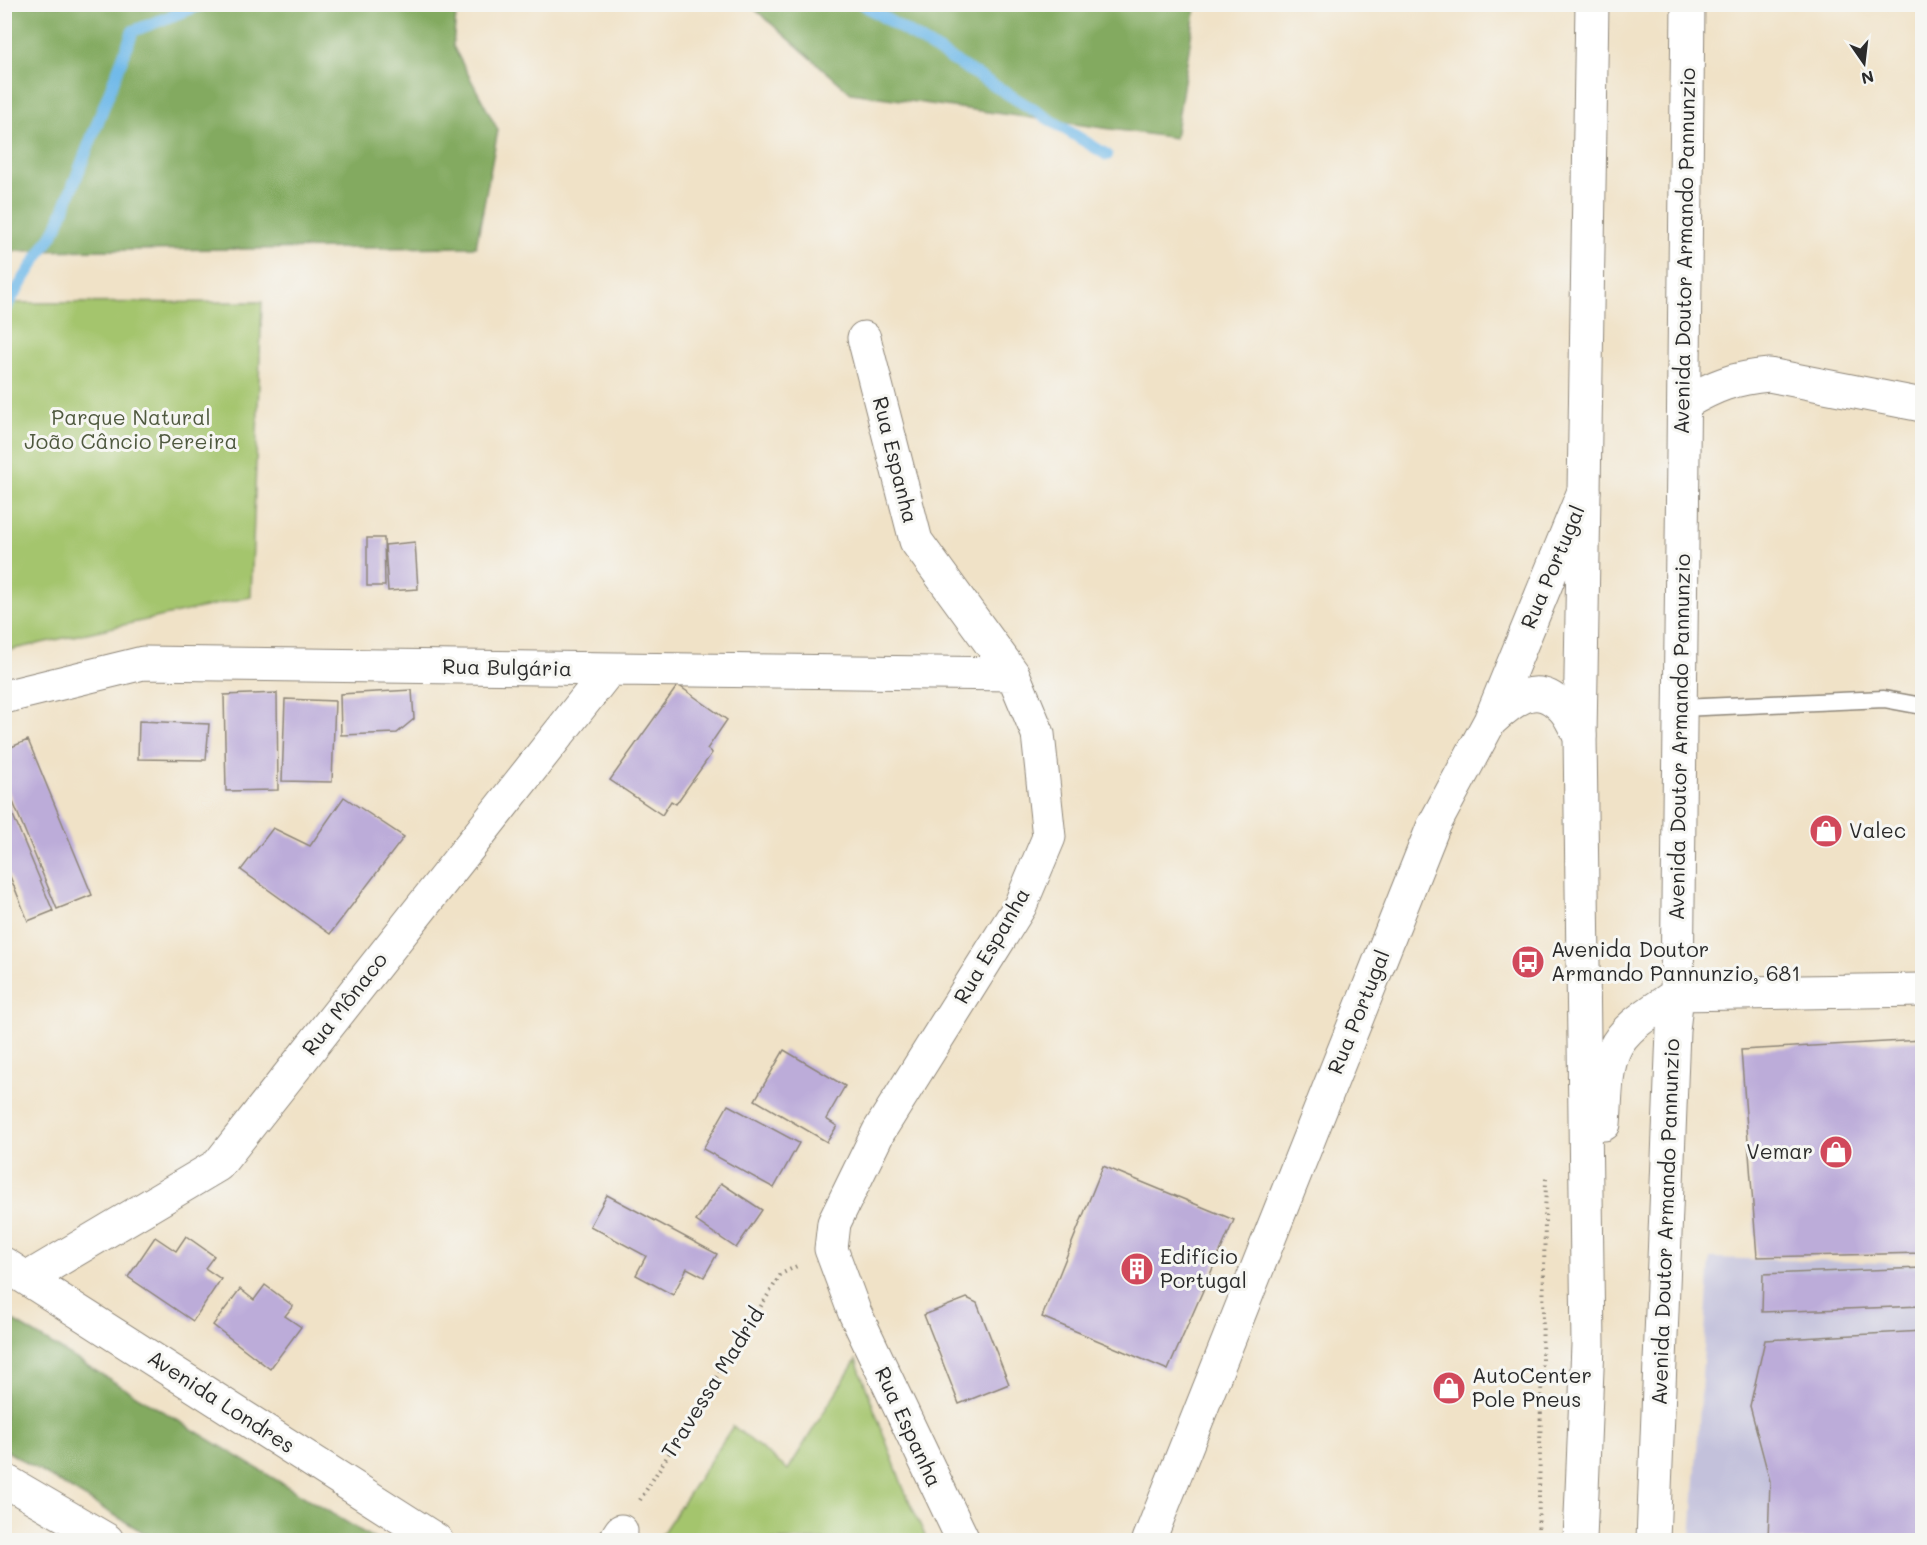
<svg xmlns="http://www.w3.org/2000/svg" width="1927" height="1545" font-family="Mali,sans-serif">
	<rect width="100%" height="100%" fill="#f6f6f2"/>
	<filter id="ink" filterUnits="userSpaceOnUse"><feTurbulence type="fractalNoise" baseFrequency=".0167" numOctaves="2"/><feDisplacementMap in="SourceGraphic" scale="12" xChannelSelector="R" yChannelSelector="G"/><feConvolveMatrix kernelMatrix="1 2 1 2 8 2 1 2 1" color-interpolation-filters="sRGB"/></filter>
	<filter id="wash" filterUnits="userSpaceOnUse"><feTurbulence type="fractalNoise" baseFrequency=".008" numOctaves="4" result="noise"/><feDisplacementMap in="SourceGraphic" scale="24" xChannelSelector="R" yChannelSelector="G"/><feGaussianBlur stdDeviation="1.35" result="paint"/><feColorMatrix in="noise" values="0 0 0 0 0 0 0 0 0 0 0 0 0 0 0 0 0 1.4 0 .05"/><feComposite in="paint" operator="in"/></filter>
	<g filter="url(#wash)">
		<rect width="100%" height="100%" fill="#f0e2c7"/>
		<path fill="#c3c1db" d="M 1710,1258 L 1922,1264 L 1922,1540 L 1691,1540 Z"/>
		<path fill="#a4c56d" stroke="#68784c" stroke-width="1.5" d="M 262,302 L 251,597 L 5,651 L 5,303 Z
			M 856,1360 L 903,1487 L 927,1540 L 658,1540 L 733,1426 L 788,1470 Z"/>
		<path fill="#83aa60" stroke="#576a46" stroke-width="1.5" d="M 4,5 L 457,5 L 453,46 L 498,130 L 476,247 L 5,251 Z
			M 750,5 L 1196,5 L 1175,138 L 851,93 Z
			M 4,1316 L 5,1316 L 376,1540 L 156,1540 L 5,1450 Z"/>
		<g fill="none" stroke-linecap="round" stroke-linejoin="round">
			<path stroke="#71bae9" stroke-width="12" d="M 862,4 L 1107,155
				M 4,310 L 57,227 L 133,31 L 203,4"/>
		</g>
		<g id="blocks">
			<path fill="#bcacd9" d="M 367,538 L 384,538 L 385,586 L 367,586 Z
				M 415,542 L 418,589 L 388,591 L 385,545 Z
				M 678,685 L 727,720 L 707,749 L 712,753 L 676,804 L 671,801 L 662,815 L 610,780 Z
				M 412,690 L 414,719 L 397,733 L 341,735 L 340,694 Z
				M 277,693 L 278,790 L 226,791 L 224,695 Z
				M 285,699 L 335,701 L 332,782 L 282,781 Z
				M 139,721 L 209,724 L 206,760 L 138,759 Z
				M 28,740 L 92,895 L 57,909 L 4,780 L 4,750 Z
				M 5,796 L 53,911 L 28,921 L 5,864 Z
				M 344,797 L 404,837 L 330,934 L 241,870 L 273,828 L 310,846 Z
				M 1922,1040 L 1922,1253 L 1757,1257 L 1741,1050 Z
				M 784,1050 L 845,1086 L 826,1119 L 837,1126 L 827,1142 L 755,1100 Z
				M 728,1105 L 799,1143 L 774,1188 L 703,1149 Z
				M 1103,1166 L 1234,1220 L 1168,1370 L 1042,1317 Z
				M 721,1183 L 762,1210 L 736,1248 L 696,1221 Z
				M 607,1195 L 717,1254 L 704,1277 L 687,1268 L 673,1295 L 636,1275 L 646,1256 L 590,1226 Z
				M 186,1236 L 214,1256 L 205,1268 L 221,1279 L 193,1321 L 128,1277 L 155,1237 L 176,1251 Z
				M 1922,1268 L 1922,1306 L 1762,1312 L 1763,1274 Z
				M 265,1285 L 293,1306 L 285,1316 L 301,1327 L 270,1369 L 213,1325 L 240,1289 L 254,1300 Z
				M 967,1298 L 977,1303 L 1009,1384 L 959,1404 L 924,1315 Z
				M 1922,1331 L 1922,1540 L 1768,1540 L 1770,1481 L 1750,1406 L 1765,1340 Z"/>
		</g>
	</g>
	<g filter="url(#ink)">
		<use href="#blocks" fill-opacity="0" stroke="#8e8679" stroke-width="1.5"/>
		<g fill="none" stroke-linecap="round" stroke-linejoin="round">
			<g stroke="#8e8679" stroke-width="19">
				<path id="service" d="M 1681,708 L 1884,699 L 1922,706"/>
			</g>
			<g stroke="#8e8679" stroke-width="35">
				<path id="minor" d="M 864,338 L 916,541 L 1013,674 L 1038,734 L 1049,837 L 1020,906 L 879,1131 L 834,1223 L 831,1249 L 854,1311 L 963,1540
					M 1685,403 C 1714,386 1734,378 1769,375 L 1922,405
					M 4,697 L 143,663 L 1013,674
					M 1490,721 C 1513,701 1535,679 1562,707 C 1570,714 1574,727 1580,736
					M 1677,994 L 1922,990
					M 4,1264 L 436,1540
					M 28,1278 L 218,1165 L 609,670
					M 4,1480 L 107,1540
					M 615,1540 L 621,1531
					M 1149,1540 L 1433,827 L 1490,721 L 1584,491"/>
			</g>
			<g stroke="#8e8679" stroke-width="35">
				<path id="primary" d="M 1604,1124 C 1606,1100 1605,1072 1614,1050 C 1625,1025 1656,1009 1677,994
					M 1580,1540 L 1588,1345 L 1580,736 L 1592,4
					M 1653,1540 L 1673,1031 L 1677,994 L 1688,4"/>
			</g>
			<path stroke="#8e8679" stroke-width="4" stroke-dasharray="1.5 4.5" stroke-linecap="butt" d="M 640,1500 L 781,1274 L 799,1265
				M 1538,1540 L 1546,1178"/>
			<use href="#service" stroke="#fff" stroke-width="16"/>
			<use href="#minor" stroke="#fff" stroke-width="33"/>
			<use href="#primary" stroke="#fff" stroke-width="33"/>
		</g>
	</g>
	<defs>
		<g id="shop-disc" transform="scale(1.725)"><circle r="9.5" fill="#d1495b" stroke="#f6f6f2"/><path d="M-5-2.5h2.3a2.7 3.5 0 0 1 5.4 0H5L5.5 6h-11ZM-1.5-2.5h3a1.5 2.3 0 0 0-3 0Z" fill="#fff"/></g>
		<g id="bus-disc" transform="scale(1.725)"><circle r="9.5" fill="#d1495b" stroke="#f6f6f2"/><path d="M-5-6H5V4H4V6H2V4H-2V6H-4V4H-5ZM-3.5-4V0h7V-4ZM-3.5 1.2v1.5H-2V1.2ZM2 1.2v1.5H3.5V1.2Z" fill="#fff"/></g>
		<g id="building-disc" transform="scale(1.725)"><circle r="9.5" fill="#d1495b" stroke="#f6f6f2"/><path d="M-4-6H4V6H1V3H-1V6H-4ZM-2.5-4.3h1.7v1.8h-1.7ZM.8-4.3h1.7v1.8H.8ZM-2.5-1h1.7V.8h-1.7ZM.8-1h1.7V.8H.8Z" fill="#fff"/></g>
	</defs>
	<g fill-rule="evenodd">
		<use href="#shop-disc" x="1826" y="831"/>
		<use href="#bus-disc" x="1528" y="962"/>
		<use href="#shop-disc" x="1836" y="1152"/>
		<use href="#building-disc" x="1137" y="1269"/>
		<use href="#shop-disc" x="1449" y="1388"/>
	</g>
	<g text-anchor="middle" stroke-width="6" stroke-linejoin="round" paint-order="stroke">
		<g font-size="21" fill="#2b2b2b" stroke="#f6f6f2">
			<text transform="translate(1685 251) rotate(-89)" y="7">Avenida Doutor Armando Pannunzio</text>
			<text transform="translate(895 460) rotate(76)" y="7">Rua Espanha</text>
			<text transform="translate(1553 567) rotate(-67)" y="7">Rua Portugal</text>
			<text transform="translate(507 668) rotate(1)" y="7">Rua Bulgária</text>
			<text transform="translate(1680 737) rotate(-89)" y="7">Avenida Doutor Armando Pannunzio</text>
			<text transform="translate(992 946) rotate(-60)" y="7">Rua Espanha</text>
			<text transform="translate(345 1004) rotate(-52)" y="7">Rua Mônaco</text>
			<text transform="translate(1359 1012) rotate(-68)" y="7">Rua Portugal</text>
			<text transform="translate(1666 1222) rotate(-88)" y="7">Avenida Doutor Armando Pannunzio</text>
			<text transform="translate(713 1383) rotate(-58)" y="7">Travessa Madrid</text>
			<text transform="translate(221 1402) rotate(33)" y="7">Avenida Londres</text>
			<text transform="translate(908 1427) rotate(65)" y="7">Rua Espanha</text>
		</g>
		<g font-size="21" fill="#4f593f" stroke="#f6f6f2">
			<text x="131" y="425">Parque Natural<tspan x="131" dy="24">João Câncio Pereira</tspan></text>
		</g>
		<g font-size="21" fill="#2b2b2b" stroke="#f6f6f2" text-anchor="start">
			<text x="1849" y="838">Valec</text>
			<text x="1551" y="957">Avenida Doutor<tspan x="1551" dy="24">Armando Pannunzio, 681</tspan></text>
			<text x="1813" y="1159" text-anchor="end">Vemar</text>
			<text x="1160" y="1264">Edifício<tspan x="1160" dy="24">Portugal</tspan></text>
			<text x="1472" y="1383">AutoCenter<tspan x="1472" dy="24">Pole Pneus</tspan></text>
		</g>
	</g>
	<rect width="1927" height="1545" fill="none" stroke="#f6f6f2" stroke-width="24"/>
	<g transform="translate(1864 63) rotate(166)" stroke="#f6f6f2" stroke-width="4.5" paint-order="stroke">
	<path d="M0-4.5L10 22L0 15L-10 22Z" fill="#2b2b2b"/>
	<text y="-9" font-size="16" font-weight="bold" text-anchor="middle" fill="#2b2b2b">N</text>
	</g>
</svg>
